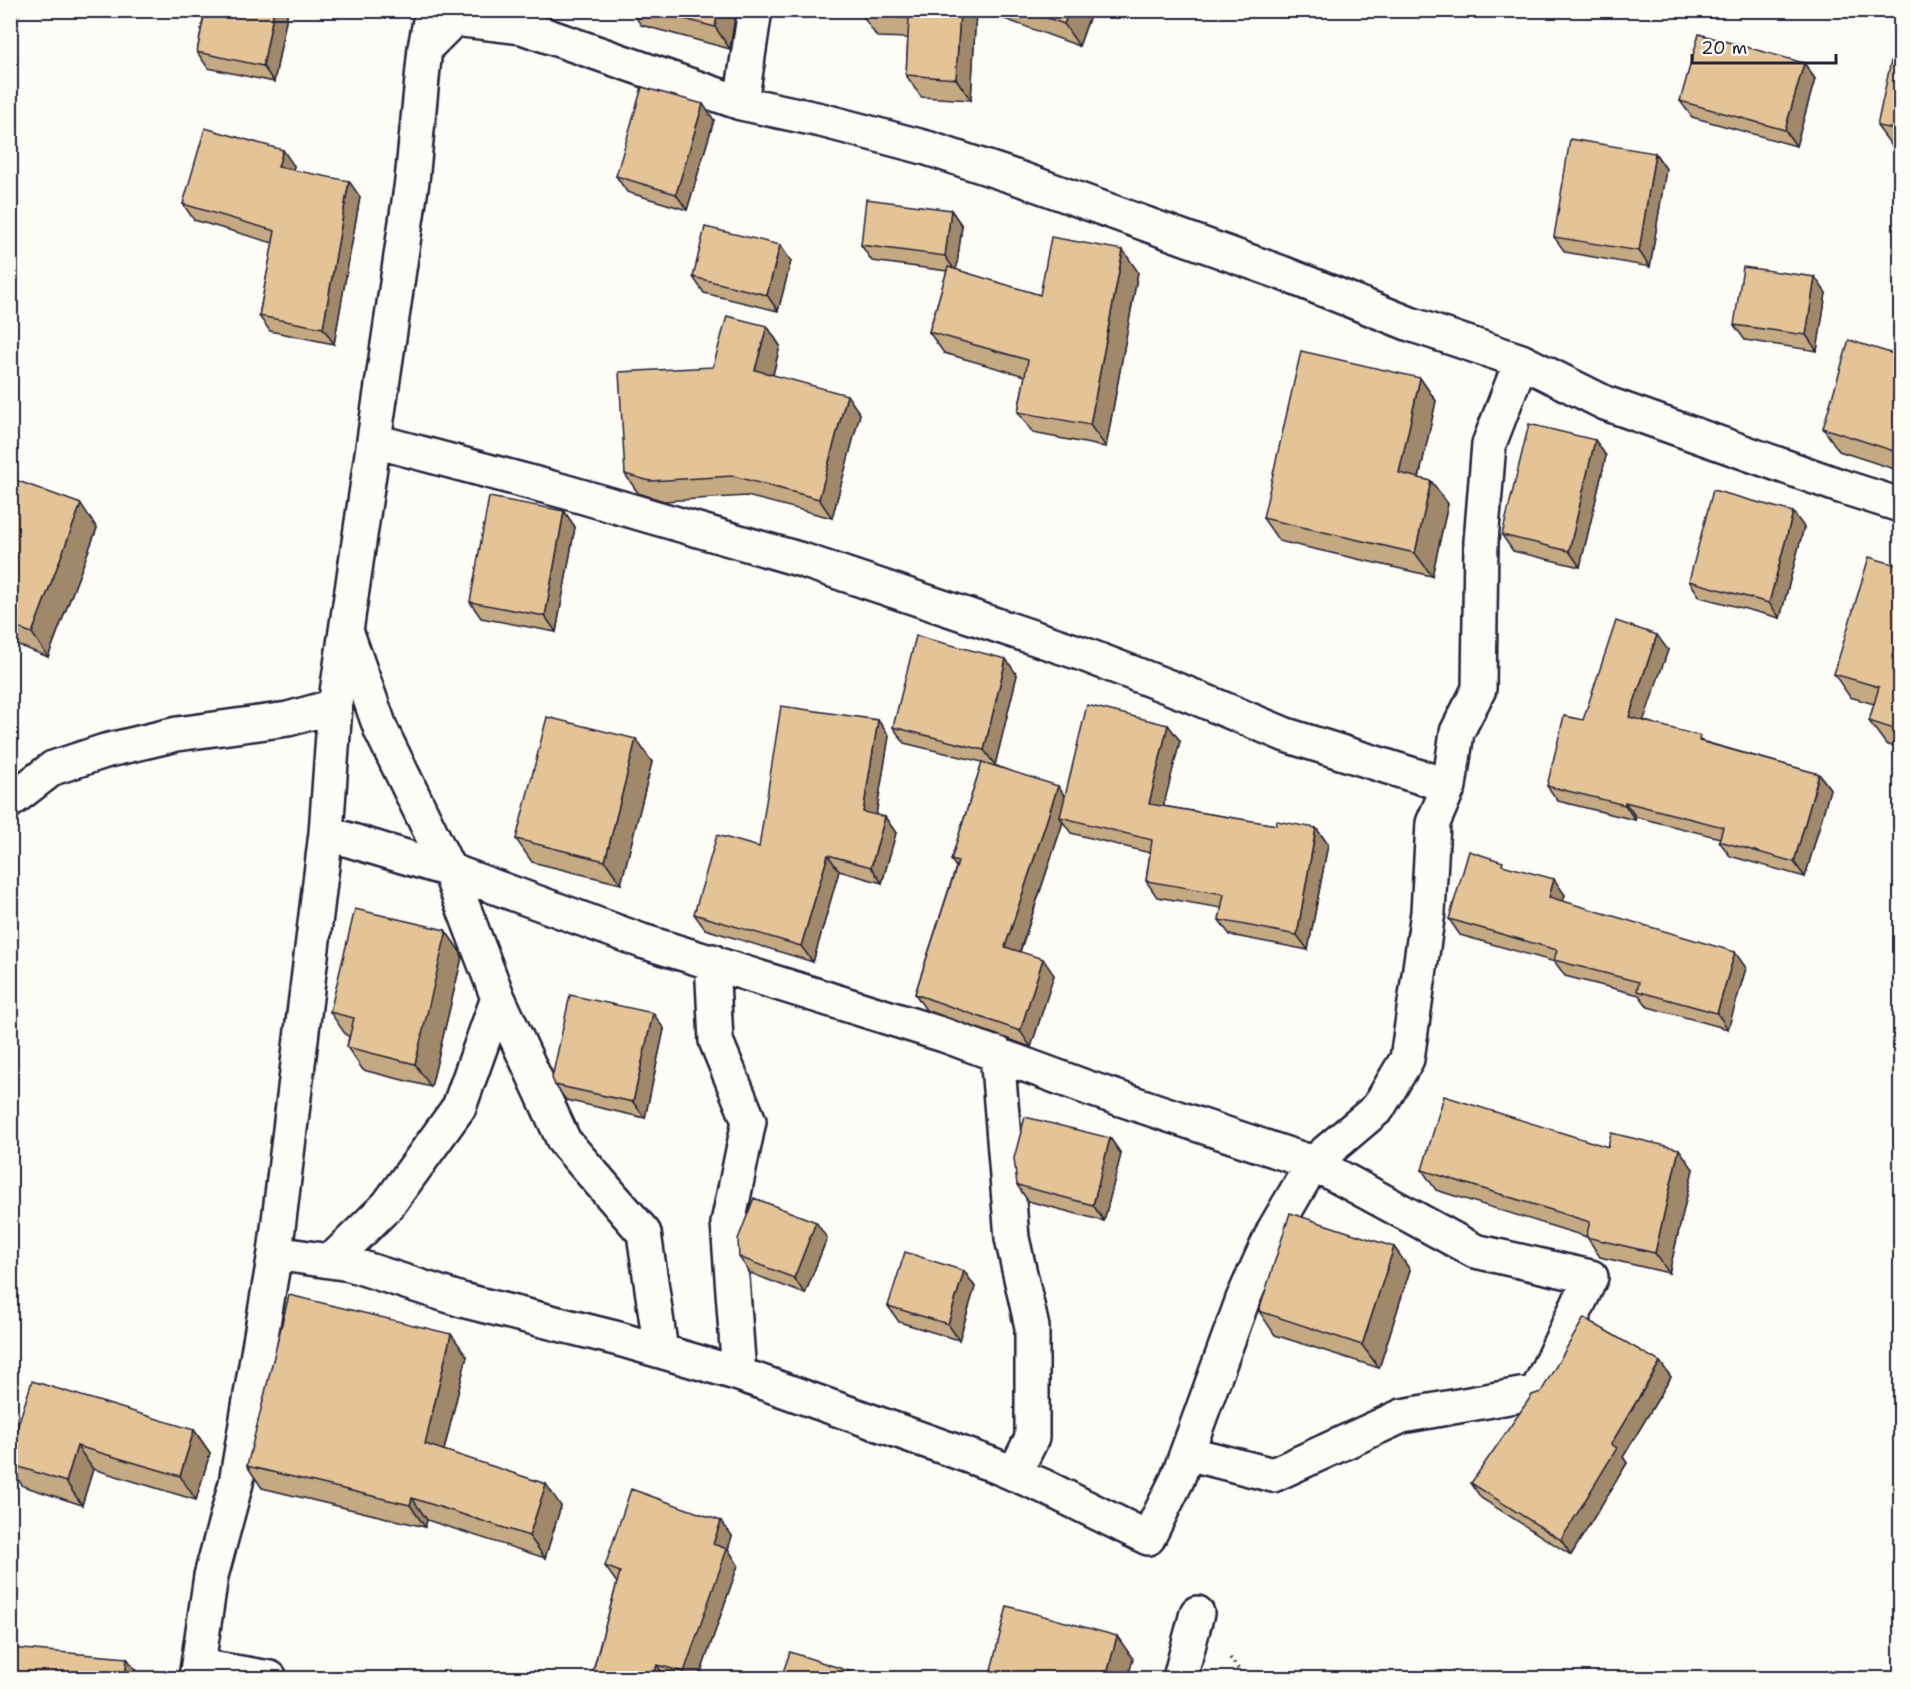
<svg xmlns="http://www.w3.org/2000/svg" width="1911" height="1689" font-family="'Shantell Sans',sans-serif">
	<rect width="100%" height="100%" fill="#fdfcf7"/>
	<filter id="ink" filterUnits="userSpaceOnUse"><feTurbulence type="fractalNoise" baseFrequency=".0167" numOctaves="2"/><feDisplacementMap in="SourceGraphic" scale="12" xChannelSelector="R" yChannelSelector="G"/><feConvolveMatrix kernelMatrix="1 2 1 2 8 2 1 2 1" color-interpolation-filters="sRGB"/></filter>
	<g filter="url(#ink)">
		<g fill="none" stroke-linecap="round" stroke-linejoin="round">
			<g stroke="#22223b" stroke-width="38">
				<path id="minor" d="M 425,48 L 454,19 L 522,27 L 741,103 L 821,120 L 927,148 L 1024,180 L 1282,273 L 1410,324 L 1521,361 L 1605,403 L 1840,486 L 1900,505
					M 741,103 L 755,10
					M 375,441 L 563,491 L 802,560 L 1083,654 L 1190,695 L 1286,735 L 1449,786
					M 10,801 L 53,768 L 105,751 L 177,734 L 288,719 L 335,706
					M 326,833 L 449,870 L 642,941 L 944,1035 L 1088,1088 L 1313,1163 L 1475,1251 L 1591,1277 L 1537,1392 L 1402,1416 L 1273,1475 L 1187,1453
					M 712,961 L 716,1041 L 749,1121 L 728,1223 L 739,1374
					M 498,998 L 564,1141 L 644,1233 L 661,1351
					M 997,1053 L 1012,1238 L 1032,1327 L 1032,1438 L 1014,1474
					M 275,1253 L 350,1264 L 462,1300 L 619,1339 L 739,1374 L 991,1464 L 1043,1486 L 1148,1538 L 1177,1480 L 1243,1299 L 1274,1230 L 1313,1163 L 1378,1108 L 1407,1059 L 1428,912 L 1433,823 L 1449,786 L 1457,732 L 1479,689 L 1481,541 L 1489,444 L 1521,361
					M 331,1261 L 388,1205 L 459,1107 L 498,998 L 449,870 L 381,730 L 348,636
					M 198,1666 L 270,1678
					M 196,1678 L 211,1576 L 236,1483 L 275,1253 L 326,833 L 335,706 L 412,181 L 425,48 L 432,10
					M 1180,1678 L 1197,1613"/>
			</g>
			<path stroke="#22223b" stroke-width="4" stroke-dasharray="1.5 4.5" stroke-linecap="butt" d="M 10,23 L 22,10
				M 1230,1658 L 1245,1678"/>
			<use href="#minor" stroke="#fdfcf7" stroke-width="33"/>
		</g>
		<path fill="#c4a982" stroke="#22223b" stroke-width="1.5" d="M 205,10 L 288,10 L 274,82 L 208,68 L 197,52 Z
			M 631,10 L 736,10 L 730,49 L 641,25 Z
			M 976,10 L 971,100 L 921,97 L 906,75 L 908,38 L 877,37 L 862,15 Z
			M 980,10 L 1092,10 L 1079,46 Z
			M 1900,48 L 1900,148 L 1892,146 L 1877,126 Z
			M 1804,63 L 1815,79 L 1796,146 L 1692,117 L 1680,101 Z
			M 714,120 L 687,210 L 627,192 L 616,176 Z
			M 1655,153 L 1666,169 L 1650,267 L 1565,252 L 1554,237 Z
			M 294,166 L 293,170 L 360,197 L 334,344 L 270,331 L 259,316 L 273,243 L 194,220 L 183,204 Z
			M 951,210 L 962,226 L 956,270 L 1040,295 L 1138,272 L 1106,447 L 1033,433 L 1018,412 L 1025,376 L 944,353 L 929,332 L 947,271 L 872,261 L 861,245 Z
			M 791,261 L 778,311 L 704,293 L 693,277 Z
			M 1826,293 L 1817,351 L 1745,340 L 1734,325 Z
			M 767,326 L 780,346 L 773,375 L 860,414 L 832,518 L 747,496 L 664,501 L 638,493 L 625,474 L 713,367 Z
			M 1900,356 L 1900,471 L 1839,451 L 1823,428 Z
			M 1420,378 L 1436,401 L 1419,478 L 1431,481 L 1448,504 L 1432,576 L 1279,541 L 1263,518 Z
			M 1595,440 L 1606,456 L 1580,567 L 1513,551 L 1502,535 Z
			M 10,478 L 97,528 L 48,657 L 10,642 Z
			M 564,511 L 575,527 L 556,632 L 481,618 L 470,602 Z
			M 1804,527 L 1780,618 L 1700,597 L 1689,581 Z
			M 1900,566 L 1900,749 L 1886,744 L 1869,721 L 1874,704 L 1850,697 L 1834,674 Z
			M 1668,650 L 1643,720 L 1705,742 L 1819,774 L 1830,789 L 1805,877 L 1730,856 L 1719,841 L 1720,838 L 1636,817 L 1635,820 L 1558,801 L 1547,786 L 1583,720 Z
			M 1017,675 L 995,765 L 1065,796 L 1168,725 L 1180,741 L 1163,806 L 1276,825 L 1316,828 L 1328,844 L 1308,950 L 1230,935 L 1219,920 L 1222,908 L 1157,897 L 1146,881 L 1150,853 L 1071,833 L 1063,822 L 1020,952 L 1054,975 L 1031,1047 L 926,1010 L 915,994 L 956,867 L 951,860 L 982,762 L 904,743 L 893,727 Z
			M 889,736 L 876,815 L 885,817 L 896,833 L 882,883 L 839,871 L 813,962 L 705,929 L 694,914 L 759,847 Z
			M 652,762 L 621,884 L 532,862 L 516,839 Z
			M 1507,867 L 1565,895 L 1563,901 L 1746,968 L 1728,1029 L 1648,1007 L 1639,995 L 1565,976 L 1555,962 L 1460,935 L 1449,919 Z
			M 445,930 L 461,953 L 462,957 L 431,1087 L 363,1070 L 347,1047 L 349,1036 L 346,1035 L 330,1012 Z
			M 664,1029 L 645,1118 L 566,1100 L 555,1085 Z
			M 1110,1138 L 1121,1154 L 1104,1221 L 1028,1201 L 1017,1185 Z
			M 1608,1147 L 1693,1169 L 1669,1273 L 1600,1257 L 1587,1237 L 1436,1190 L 1422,1170 Z
			M 827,1238 L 805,1294 L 750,1273 L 739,1257 Z
			M 1394,1247 L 1410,1270 L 1379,1368 L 1275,1335 L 1259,1311 Z
			M 964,1271 L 975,1287 L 959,1340 L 899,1322 L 888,1306 Z
			M 467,1356 L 444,1450 L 561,1506 L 545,1558 L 427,1520 L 425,1527 L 262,1488 L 247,1466 Z
			M 1660,1362 L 1671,1377 L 1623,1457 L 1627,1463 L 1571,1555 L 1481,1498 L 1471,1483 Z
			M 194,1430 L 210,1453 L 196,1500 L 93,1469 L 82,1505 L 23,1486 L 10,1469 L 10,1450 Z
			M 721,1521 L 732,1536 L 728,1549 L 738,1565 L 699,1678 L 591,1678 L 617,1583 L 605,1566 Z"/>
		<path fill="#a0896a" stroke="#22223b" stroke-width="1.5" d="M 274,10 L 288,10 L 274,82 L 263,66 Z
			M 718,10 L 736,10 L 730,49 L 715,27 Z
			M 960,10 L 976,10 L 971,100 L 956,79 Z
			M 1069,10 L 1092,10 L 1079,46 L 1064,24 Z
			M 1804,63 L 1815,79 L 1796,146 L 1785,130 Z
			M 703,104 L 714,120 L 687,210 L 676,194 Z
			M 283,150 L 294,166 L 289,183 L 278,167 Z
			M 1655,153 L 1666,169 L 1650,267 L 1639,251 Z
			M 349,181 L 360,197 L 334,344 L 323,328 Z
			M 951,210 L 962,226 L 956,272 L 945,256 Z
			M 780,245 L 791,261 L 778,311 L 767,295 Z
			M 1123,250 L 1138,272 L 1106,447 L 1090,425 Z
			M 1815,277 L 1826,293 L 1817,351 L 1806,335 Z
			M 767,326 L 780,346 L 769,390 L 755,370 Z
			M 1420,378 L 1436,401 L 1415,496 L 1399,473 Z
			M 847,395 L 860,414 L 832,518 L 819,499 Z
			M 1595,440 L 1606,456 L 1580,567 L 1569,551 Z
			M 1431,481 L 1448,504 L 1432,576 L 1415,553 Z
			M 81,504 L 97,528 L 48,657 L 32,633 Z
			M 564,511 L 575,527 L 556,632 L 545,616 Z
			M 1793,512 L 1804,527 L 1780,618 L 1769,603 Z
			M 1657,635 L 1668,650 L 1640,731 L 1629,717 Z
			M 1006,659 L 1017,675 L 995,765 L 984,750 Z
			M 878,720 L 889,736 L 874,827 L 863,812 Z
			M 1168,725 L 1180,741 L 1160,820 L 1149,804 Z
			M 636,739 L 652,762 L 621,884 L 605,861 Z
			M 1819,774 L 1830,789 L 1805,877 L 1794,862 Z
			M 1058,786 L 1069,802 L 1060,817 L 1063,822 L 1016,963 L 1005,947 Z
			M 1625,802 L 1636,817 L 1635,820 L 1625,805 Z
			M 885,817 L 896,833 L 882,883 L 871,867 Z
			M 1316,828 L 1328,844 L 1308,950 L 1297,935 Z
			M 828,855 L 839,871 L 813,962 L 801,946 Z
			M 1554,879 L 1565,895 L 1560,913 L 1549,897 Z
			M 445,930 L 461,953 L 462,957 L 431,1087 L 415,1064 Z
			M 1735,952 L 1746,968 L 1728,1029 L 1717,1013 Z
			M 1043,959 L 1054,975 L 1031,1047 L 1020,1031 Z
			M 653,1013 L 664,1029 L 645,1118 L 633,1102 Z
			M 1110,1138 L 1121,1154 L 1104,1221 L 1093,1205 Z
			M 1679,1149 L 1693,1169 L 1669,1273 L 1655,1253 Z
			M 816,1222 L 827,1238 L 805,1294 L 794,1278 Z
			M 1394,1247 L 1410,1270 L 1379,1368 L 1362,1345 Z
			M 964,1271 L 975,1287 L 959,1340 L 948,1324 Z
			M 451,1334 L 467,1356 L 440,1466 L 425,1444 Z
			M 1660,1362 L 1671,1377 L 1623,1457 L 1627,1463 L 1571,1555 L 1561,1540 L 1611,1444 Z
			M 194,1430 L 210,1453 L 196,1500 L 180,1476 Z
			M 77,1446 L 93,1469 L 82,1505 L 66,1482 Z
			M 546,1484 L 561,1506 L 545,1558 L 529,1536 Z
			M 412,1498 L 427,1520 L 425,1527 L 410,1505 Z
			M 721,1521 L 732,1536 L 728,1549 L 738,1565 L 699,1678 L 689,1678 L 684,1672 L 713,1544 Z
			M 1117,1636 L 1133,1659 L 1128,1678 L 1106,1678 Z
			M 127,1658 L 141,1678 L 125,1678 Z
			M 657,1665 L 666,1678 L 653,1678 Z
			M 852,1672 L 856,1678 L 850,1678 Z"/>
		<path fill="#e4c497" stroke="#22223b" stroke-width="1.5" d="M 205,10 L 274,10 L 263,66 L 197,52 Z
			M 651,10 L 718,10 L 715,27 Z
			M 862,10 L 960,10 L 956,79 L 906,75 L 909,18 L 862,15 Z
			M 1026,10 L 1069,10 L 1064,24 Z
			M 1699,34 L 1804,63 L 1785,130 L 1680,101 Z
			M 1894,47 L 1900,48 L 1900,130 L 1877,126 Z
			M 642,87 L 703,104 L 676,194 L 616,176 Z
			M 205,128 L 283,150 L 278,167 L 349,181 L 323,328 L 259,316 L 275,231 L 183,204 Z
			M 1570,139 L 1655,153 L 1639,251 L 1554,237 Z
			M 866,199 L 951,210 L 945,256 L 861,245 Z
			M 705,227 L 780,245 L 767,295 L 693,277 Z
			M 1051,237 L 1123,250 L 1090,425 L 1018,412 L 1028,360 L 929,332 L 948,267 L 1040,295 Z
			M 1743,267 L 1815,277 L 1806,335 L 1734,325 Z
			M 727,316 L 767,326 L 755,370 L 847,395 L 819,499 L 733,476 L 650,481 L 625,474 L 619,372 L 713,367 Z
			M 1849,340 L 1900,356 L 1900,453 L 1823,428 Z
			M 1301,351 L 1420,378 L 1399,473 L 1431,481 L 1415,553 L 1263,518 Z
			M 1529,424 L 1595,440 L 1569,551 L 1502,535 Z
			M 10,478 L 81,504 L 32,633 L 10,625 Z
			M 1713,490 L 1793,512 L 1769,603 L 1689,581 Z
			M 489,497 L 564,511 L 545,616 L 470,602 Z
			M 1869,557 L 1900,566 L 1900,731 L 1869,721 L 1879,687 L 1834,674 Z
			M 1616,621 L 1657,635 L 1629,717 L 1700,736 L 1699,741 L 1819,774 L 1794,862 L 1719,841 L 1723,827 L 1625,802 L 1625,805 L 1547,786 L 1564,716 L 1583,720 Z
			M 916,636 L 1006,659 L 984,750 L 893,727 Z
			M 1087,705 L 1168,725 L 1149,804 L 1276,825 L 1277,821 L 1316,828 L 1297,935 L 1219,920 L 1224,894 L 1146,881 L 1152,840 L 1060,817 Z
			M 781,706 L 878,720 L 863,812 L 885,817 L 871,867 L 828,855 L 801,946 L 694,914 L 717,835 L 759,847 Z
			M 547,717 L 636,739 L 605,861 L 516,839 Z
			M 982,762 L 1058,786 L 1005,947 L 1043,959 L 1020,1031 L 915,994 L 958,862 L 951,860 Z
			M 1469,851 L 1503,862 L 1502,865 L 1554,879 L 1549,897 L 1735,952 L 1717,1013 L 1637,991 L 1639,982 L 1554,960 L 1557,950 L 1449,919 Z
			M 355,909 L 445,930 L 446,934 L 415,1064 L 347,1047 L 354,1018 L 330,1012 Z
			M 570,995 L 653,1013 L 633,1102 L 555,1085 L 552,1078 Z
			M 1444,1096 L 1608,1147 L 1611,1133 L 1679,1149 L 1655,1253 L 1586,1237 L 1590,1222 L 1422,1170 Z
			M 1025,1117 L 1110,1138 L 1093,1205 L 1017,1185 L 1014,1158 Z
			M 754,1198 L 816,1222 L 794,1278 L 739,1257 L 738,1239 Z
			M 1290,1213 L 1394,1247 L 1362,1345 L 1259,1311 Z
			M 905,1252 L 964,1271 L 948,1324 L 888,1306 Z
			M 289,1295 L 451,1334 L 425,1444 L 546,1484 L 529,1536 L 412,1498 L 410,1505 L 247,1466 Z
			M 1584,1318 L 1660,1362 L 1611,1444 L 1617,1448 L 1561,1540 L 1471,1483 L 1532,1395 L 1541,1392 Z
			M 32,1381 L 194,1430 L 180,1476 L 77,1446 L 66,1482 L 10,1464 L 10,1450 Z
			M 631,1489 L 721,1521 L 713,1544 L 727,1549 L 684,1672 L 657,1665 L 653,1678 L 591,1678 L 620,1572 L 605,1566 Z
			M 1007,1606 L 1117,1636 L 1106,1678 L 989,1678 Z
			M 11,1648 L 127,1658 L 125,1678 L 10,1678 Z
			M 790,1652 L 852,1672 L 850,1678 L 781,1678 Z"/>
	</g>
	<rect width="1911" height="1689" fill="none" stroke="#fdfcf7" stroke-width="36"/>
	<rect x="18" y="18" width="1875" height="1653" fill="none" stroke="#22223b" stroke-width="2" filter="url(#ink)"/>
	<path d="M1692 54v9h144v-9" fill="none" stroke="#22223b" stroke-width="3"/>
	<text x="1701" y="54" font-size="18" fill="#22223b" stroke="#fdfcf7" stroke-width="4.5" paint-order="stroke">20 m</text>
</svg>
